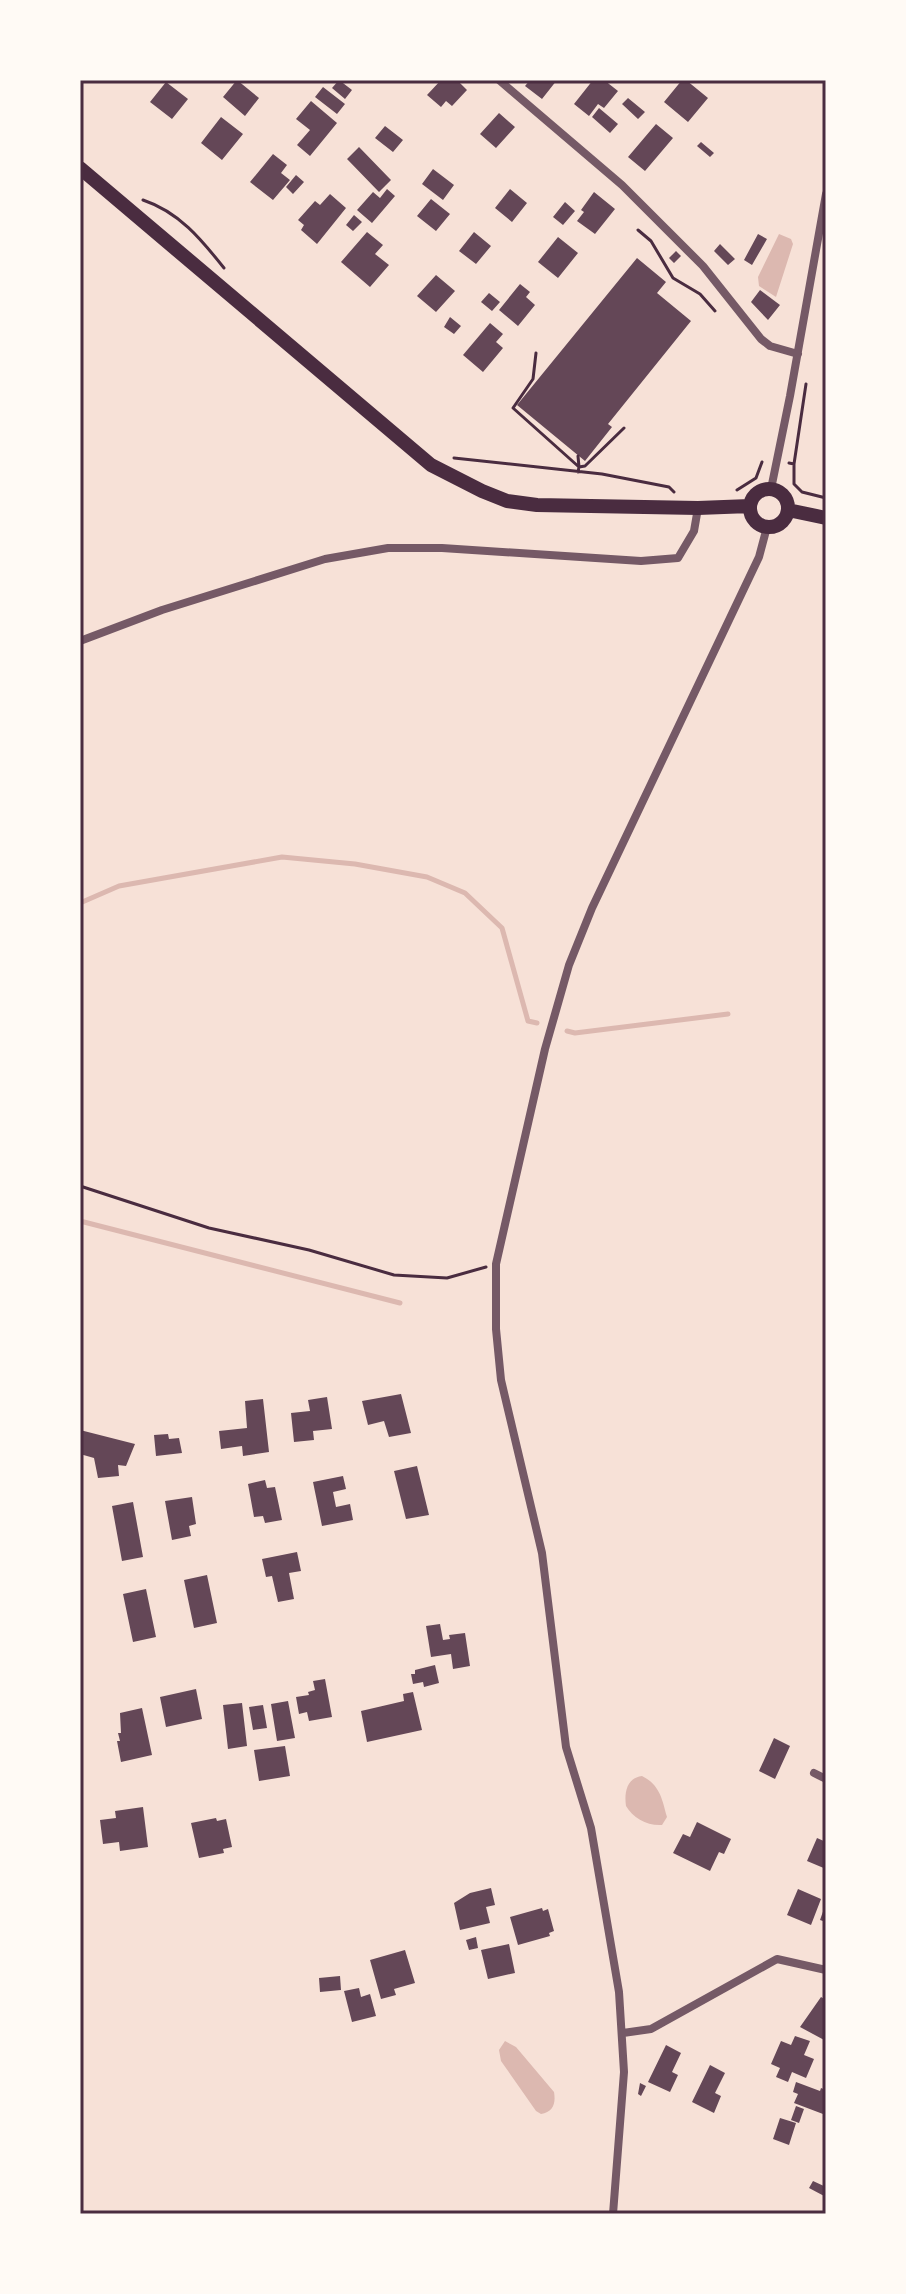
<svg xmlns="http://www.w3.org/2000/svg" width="906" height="2294" font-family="'Open Sans',sans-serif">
	<rect width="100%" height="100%" fill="#f7e1d7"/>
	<path fill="#dcb8b0" d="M 779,234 L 791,239 L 793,244 L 776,297 L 759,286 L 758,277 Z
		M 642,1776 C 660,1785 662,1799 667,1817 L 662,1825 C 647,1826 633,1818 626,1806 C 624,1792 627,1778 642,1776 Z
		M 505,2041 L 516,2047 L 554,2092 C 556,2104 553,2112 541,2114 L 536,2111 L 501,2061 L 499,2050 Z"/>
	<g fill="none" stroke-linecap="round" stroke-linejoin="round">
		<path stroke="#dcb8b0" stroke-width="5" d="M 80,903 L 119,886 L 282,857 L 355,864 L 427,877 L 465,893 L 502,928 L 528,1021 L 537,1023
			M 567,1031 L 575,1033 L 728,1014
			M 80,1221 L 400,1303"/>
	</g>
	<path fill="#644757" d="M 237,80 L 259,98 L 245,116 L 223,97 Z
		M 339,80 L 352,90 L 345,99 L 332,88 Z
		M 441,80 L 457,80 L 467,90 L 452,106 L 446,101 L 441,107 L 427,95 Z
		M 530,80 L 557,80 L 542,99 L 525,86 Z
		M 593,80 L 604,80 L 618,91 L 604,108 L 598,104 L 589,116 L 574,104 Z
		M 682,80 L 686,80 L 708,98 L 688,122 L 664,102 Z
		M 166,82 L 188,99 L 172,119 L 150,102 Z
		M 323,87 L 345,104 L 337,114 L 315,97 Z
		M 628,98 L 645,112 L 638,119 L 622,104 Z
		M 311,101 L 337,123 L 310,156 L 297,145 L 310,130 L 296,119 Z
		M 599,108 L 618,124 L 610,133 L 592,117 Z
		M 499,113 L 515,127 L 496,148 L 480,134 Z
		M 221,117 L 243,134 L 222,160 L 201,143 Z
		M 656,124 L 673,138 L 645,171 L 628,157 Z
		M 385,126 L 403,140 L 393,152 L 375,138 Z
		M 701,142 L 714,153 L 710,157 L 697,146 Z
		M 359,147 L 391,180 L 379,192 L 347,159 Z
		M 273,154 L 287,165 L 281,173 L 290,180 L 273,200 L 250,182 Z
		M 433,169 L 454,185 L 443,200 L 422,184 Z
		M 296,175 L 304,182 L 293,194 L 286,187 Z
		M 387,189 L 395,196 L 372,223 L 357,210 L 373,192 L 380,198 Z
		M 510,189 L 527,203 L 512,222 L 495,208 Z
		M 594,192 L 615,209 L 595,234 L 577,221 L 584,212 L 581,210 Z
		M 330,194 L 346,208 L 317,244 L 301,230 L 304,225 L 298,220 L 315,201 L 320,205 Z
		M 431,199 L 450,214 L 436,231 L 417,216 Z
		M 565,202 L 575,211 L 563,225 L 553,217 Z
		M 354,215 L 362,222 L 353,231 L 346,225 Z
		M 367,232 L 383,245 L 375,254 L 389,265 L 370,287 L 341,262 Z
		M 474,232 L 491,246 L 476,264 L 459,251 Z
		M 758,234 L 767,239 L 752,265 L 744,260 Z
		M 558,237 L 578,253 L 558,278 L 538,262 Z
		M 720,244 L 735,259 L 728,265 L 714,251 Z
		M 676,251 L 681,256 L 674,263 L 669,258 Z
		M 637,258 L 666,282 L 657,293 L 691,321 L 608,424 L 612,427 L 585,461 L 517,405 Z
		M 436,275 L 455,291 L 436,312 L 417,296 Z
		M 520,284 L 530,292 L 526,297 L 535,305 L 518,326 L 499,310 Z
		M 760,290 L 780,305 L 768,320 L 751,302 Z
		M 489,293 L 500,302 L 492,311 L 481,302 Z
		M 450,317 L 461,326 L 454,334 L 444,327 Z
		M 490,323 L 503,334 L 496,342 L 503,348 L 483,372 L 463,355 Z
		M 401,1394 L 411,1433 L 389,1437 L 384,1421 L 368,1425 L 362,1401 Z
		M 327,1397 L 332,1429 L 313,1431 L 314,1440 L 294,1442 L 291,1413 L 310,1411 L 308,1400 Z
		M 263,1399 L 269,1452 L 243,1456 L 242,1446 L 221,1449 L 219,1431 L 247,1428 L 245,1401 Z
		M 80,1430 L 135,1444 L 126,1466 L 118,1465 L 119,1476 L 98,1478 L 94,1458 L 80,1454 Z
		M 168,1434 L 169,1439 L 179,1438 L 182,1453 L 156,1456 L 154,1435 Z
		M 417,1466 L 429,1515 L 406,1519 L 394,1471 Z
		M 343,1476 L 346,1489 L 333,1492 L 336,1507 L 350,1504 L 353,1520 L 322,1526 L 313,1482 Z
		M 265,1480 L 267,1488 L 275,1487 L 282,1520 L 265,1523 L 263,1516 L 254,1517 L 248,1484 Z
		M 192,1497 L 196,1524 L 189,1526 L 191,1536 L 172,1540 L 165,1501 Z
		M 133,1502 L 143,1557 L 122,1561 L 112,1506 Z
		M 297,1552 L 301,1571 L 289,1573 L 294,1599 L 278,1602 L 272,1576 L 266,1577 L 262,1559 Z
		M 207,1575 L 217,1623 L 194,1628 L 184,1580 Z
		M 146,1589 L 156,1637 L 133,1642 L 123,1594 Z
		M 440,1624 L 443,1640 L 450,1639 L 449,1635 L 465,1633 L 470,1666 L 453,1669 L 451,1654 L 431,1657 L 426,1626 Z
		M 435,1665 L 439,1683 L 424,1687 L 423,1682 L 413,1684 L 411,1674 L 415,1674 L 415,1670 Z
		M 325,1679 L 332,1717 L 309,1721 L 307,1712 L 299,1714 L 296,1697 L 309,1695 L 308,1692 L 315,1690 L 313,1681 Z
		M 196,1689 L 202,1719 L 166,1727 L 160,1697 Z
		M 413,1692 L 422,1730 L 367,1742 L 361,1711 L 404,1701 L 403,1694 Z
		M 288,1701 L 295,1738 L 277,1741 L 271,1704 Z
		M 242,1703 L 247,1746 L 228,1749 L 223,1705 Z
		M 263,1705 L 267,1728 L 253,1730 L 249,1707 Z
		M 142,1708 L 152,1755 L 121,1762 L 117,1741 L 120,1741 L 118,1733 L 121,1733 L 120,1713 Z
		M 774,1738 L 790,1746 L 775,1779 L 759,1771 Z
		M 285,1746 L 290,1776 L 259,1781 L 254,1750 Z
		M 143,1807 L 148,1847 L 120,1851 L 119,1842 L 103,1844 L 100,1820 L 116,1818 L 115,1811 Z
		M 216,1818 L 217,1821 L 226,1819 L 232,1847 L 223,1849 L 224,1853 L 199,1858 L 191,1823 Z
		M 697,1822 L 731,1839 L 724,1854 L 719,1852 L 710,1871 L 673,1853 L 683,1834 L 690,1837 Z
		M 817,1838 L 826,1842 L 826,1869 L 807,1861 Z
		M 491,1888 L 495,1905 L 486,1907 L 490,1923 L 460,1930 L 454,1903 L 470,1893 Z
		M 798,1889 L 821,1899 L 811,1925 L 787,1915 Z
		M 826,1903 L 826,1922 L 820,1920 Z
		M 542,1908 L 543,1911 L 548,1909 L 554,1931 L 549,1933 L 550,1936 L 518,1945 L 510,1917 Z
		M 476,1937 L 478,1948 L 469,1950 L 466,1940 Z
		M 509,1944 L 515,1973 L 488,1979 L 481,1950 Z
		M 405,1950 L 415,1983 L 394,1989 L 396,1995 L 381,1999 L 370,1960 Z
		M 340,1976 L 341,1990 L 320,1992 L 319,1978 Z
		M 359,1988 L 361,1997 L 370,1994 L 376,2016 L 352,2022 L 344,1991 Z
		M 821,1997 L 826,2000 L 826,2041 L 800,2027 Z
		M 795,2036 L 810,2041 L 804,2055 L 814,2059 L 806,2078 L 792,2072 L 788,2082 L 776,2077 L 780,2068 L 771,2064 L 781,2041 L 791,2045 Z
		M 666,2045 L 681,2053 L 672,2072 L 678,2075 L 670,2092 L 648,2082 Z
		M 710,2065 L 725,2073 L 715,2093 L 721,2096 L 714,2113 L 692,2102 Z
		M 796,2082 L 820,2091 L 821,2088 L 826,2090 L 826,2105 L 823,2114 L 794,2103 L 798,2094 L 793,2092 Z
		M 640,2083 L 646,2086 L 641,2096 L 638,2094 Z
		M 796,2106 L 804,2109 L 799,2123 L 791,2120 Z
		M 780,2118 L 796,2123 L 789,2145 L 773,2139 Z
		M 813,2181 L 826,2187 L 826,2197 L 809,2188 Z"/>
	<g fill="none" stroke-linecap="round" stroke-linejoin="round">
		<path stroke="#4a2c40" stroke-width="3" d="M 143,200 C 179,212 201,239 224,268
			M 638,230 L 651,241 L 673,278 L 700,294 L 715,311
			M 536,353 L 533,379 L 513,408 L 579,467 L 578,472
			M 578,456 L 579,467 L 585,466 L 624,428
			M 454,458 L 602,474 L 669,487 L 674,492
			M 789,463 L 794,464 L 794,484 L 802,492 L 826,498
			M 794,464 L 806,384
			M 737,490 L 756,478 L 762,462
			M 80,1186 L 209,1228 L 309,1250 L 394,1275 L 447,1278 L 486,1267"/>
		<path stroke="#755966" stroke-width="8" d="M 499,80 L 622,185 L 703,266 L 761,339 L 770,346 L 798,354
			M 771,489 L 790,396 L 826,194
			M 80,641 L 162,610 L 325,559 L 388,548 L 442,548 L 641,561 L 678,558 L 694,531 L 698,508
			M 814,1773 L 826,1779
			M 623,2033 L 651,2029 L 777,1959 L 826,1970
			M 613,2214 L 624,2072 L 619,1992 L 591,1828 L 566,1747 L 542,1553 L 501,1380 L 496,1329 L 496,1264 L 545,1049 L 569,965 L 592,908 L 759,557 L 767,527"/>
		<path stroke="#4a2c40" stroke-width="14" d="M 80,168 L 431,465 L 482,491 L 507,501 L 537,505 L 698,508 L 750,506
			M750 508a19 19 0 1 1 38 0a19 19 0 1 1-38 0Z
			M 788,510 L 826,518"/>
	</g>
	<rect width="906" height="2294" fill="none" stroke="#fffaf5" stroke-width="164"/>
	<rect x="82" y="82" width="742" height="2130" fill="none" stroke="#4a2c40" stroke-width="3"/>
</svg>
